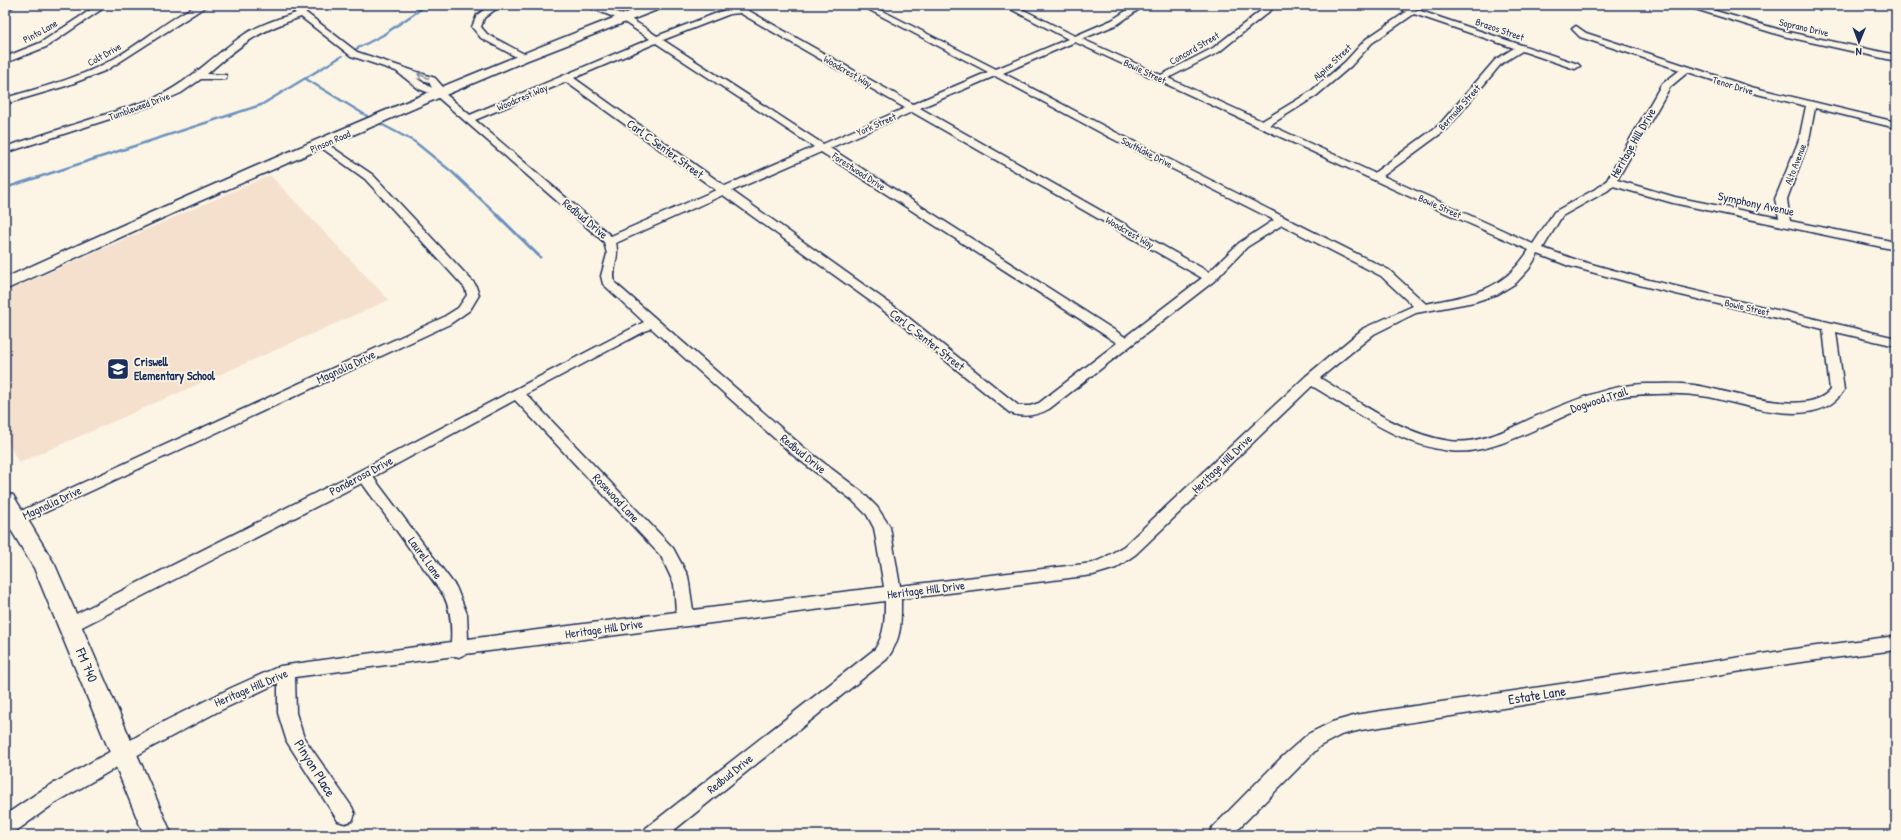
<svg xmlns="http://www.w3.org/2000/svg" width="1901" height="840" font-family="'Patrick Hand',sans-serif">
	<rect width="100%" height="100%" fill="#fcf5e5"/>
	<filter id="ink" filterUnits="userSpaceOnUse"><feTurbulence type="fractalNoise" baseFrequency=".025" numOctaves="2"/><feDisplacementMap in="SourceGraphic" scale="8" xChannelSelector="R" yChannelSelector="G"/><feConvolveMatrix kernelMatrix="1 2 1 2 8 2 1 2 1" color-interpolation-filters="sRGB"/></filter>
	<g filter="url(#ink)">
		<path fill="#f5e0ce" d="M 270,175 L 389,300 L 19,463 L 5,438 L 5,292 Z"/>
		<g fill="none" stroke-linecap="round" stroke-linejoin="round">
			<path stroke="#6b91be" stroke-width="2.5" d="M 356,49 L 383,35 L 427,5
				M 306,79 L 367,116
				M 381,124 L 415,142 L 452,172 L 488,206
				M 5,188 L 261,105 L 342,56"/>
			<path stroke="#6b91be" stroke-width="3" d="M 487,205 L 540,257"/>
			<g stroke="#1b2f5e" stroke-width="3">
				<path id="street" d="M 5,5 L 15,5 L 5,12 Z
					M 98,5 L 108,5 L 46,47 L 5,63 L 5,57 L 40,43 Z
					M 197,5 L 208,5 L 107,70 L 66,86 L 5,104 L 5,98 C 42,87 81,78 115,58 C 143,42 168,19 197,5 Z
					M 287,5 L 296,5 L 357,52 L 435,78 L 442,86 L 443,92 L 470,115 L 650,39 L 621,20 L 584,5 C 612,5 635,21 657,36 L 725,10 L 744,8 L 913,104 L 988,72 L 860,5 L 871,5 L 996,69 L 1068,39 L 1003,5 L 1014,5 L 1075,36 L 1112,20 L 1135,5 L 1145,5 L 1118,24 L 1082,39 L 1161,75 L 1213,48 L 1268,5 L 1277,5 L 1219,52 L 1168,78 L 1262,121 L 1310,92 L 1345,62 L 1366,39 L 1406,12 L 1391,5 L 1403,5 L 1578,64 L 1580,66 L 1575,69 L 1572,68 L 1522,51 L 1501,64 L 1447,129 L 1383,176 L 1533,244 L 1554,212 L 1599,187 L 1607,180 L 1661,85 L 1680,70 L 1580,37 L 1572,29 L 1576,26 L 1586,33 L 1751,87 L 1896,122 L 1896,128 L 1815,108 L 1809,140 L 1787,199 L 1790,221 L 1896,242 L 1896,250 L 1673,203 L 1613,186 L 1607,191 L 1562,216 L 1543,248 L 1577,260 L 1649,280 L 1896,338 L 1896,346 L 1836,332 L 1844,390 C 1819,432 1747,405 1709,397 C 1692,394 1675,393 1658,394 C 1638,394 1620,395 1601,401 C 1558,415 1495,457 1450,451 C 1399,445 1355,411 1312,386 L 1136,554 L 1116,568 L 1093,575 L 901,599 C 901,625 902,637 887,659 L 668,835 L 643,835 L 646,828 L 875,649 C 885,634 885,618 885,601 L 465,654 L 459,657 L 455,656 L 295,677 L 296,713 L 304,738 L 352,807 L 355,814 L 352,821 L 345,823 L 338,821 L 287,742 L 278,713 L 278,683 L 219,711 L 148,749 L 55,803 L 12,834 L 5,835 L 5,815 L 42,790 L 159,724 L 231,688 L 280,666 L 451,642 C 452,625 451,611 444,596 L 362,483 L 76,630 L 70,632 L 64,630 L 62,625 L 64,620 L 359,471 L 644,322 L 603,284 L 601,276 L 607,254 L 604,242 L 435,95 L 419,89 L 396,71 L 351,56 L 301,17 C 258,31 240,45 207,74 L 226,75 L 226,79 L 201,79 L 181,93 L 156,104 L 5,153 L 5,147 L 150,100 C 187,85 212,56 245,34 C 261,24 278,19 296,13 ZM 740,13 L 905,108 L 823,144 L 663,40 L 730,14 ZM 1414,14 L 1514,48 L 1495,60 L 1439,125 L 1374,173 L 1270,125 L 1316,96 L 1351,66 L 1372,43 ZM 1075,42 L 1432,207 L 1529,250 C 1501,293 1472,294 1426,304 L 1389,270 L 1117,133 L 1003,73 ZM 656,43 L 814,147 L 725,186 L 574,78 ZM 1688,72 L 1745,91 L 1806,106 L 1799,140 L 1775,199 L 1779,218 L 1675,197 L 1617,180 L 1670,87 ZM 995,76 L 1109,137 L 1274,220 L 1239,243 L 1209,272 L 920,108 ZM 416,78 L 429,82 L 432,88 ZM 566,82 L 716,190 L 611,236 L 475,120 ZM 912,112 L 1202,278 L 1125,337 L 830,148 ZM 821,152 L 1117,343 L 1039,403 L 1030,406 L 1019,406 L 899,310 L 732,191 ZM 723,195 L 891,316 L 1010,413 C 1024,418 1036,416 1049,409 L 1214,281 L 1247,247 L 1282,225 L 1381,276 L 1413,306 L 1364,328 L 1306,376 L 1124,546 L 1104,558 L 1093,563 L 900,586 L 890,527 L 877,507 L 862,492 L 803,447 L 615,283 C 611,268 620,260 616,243 ZM 1538,254 L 1569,266 L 1643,286 L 1823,329 L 1830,390 C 1806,419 1727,390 1694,385 C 1678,383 1662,384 1646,384 C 1608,385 1573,401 1539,415 C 1512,427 1481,445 1450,441 C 1403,435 1360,402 1320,378 L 1374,334 L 1416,313 L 1474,302 L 1498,294 L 1516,283 L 1529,269 ZM 651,328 L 793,455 L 852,500 L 867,515 L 874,528 L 884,587 L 693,610 L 688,576 L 673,548 L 526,394 ZM 515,400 L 661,556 L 674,584 L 676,612 L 468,639 L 467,614 L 456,587 L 373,477 Z
					M 491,5 L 501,5 L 484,18 L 481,27 L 487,34 L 526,55 L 526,59 L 520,59 L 481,38 L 472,27 L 477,15 Z
					M 1682,5 L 1695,5 L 1788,32 L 1896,55 L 1896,61 L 1783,36 Z
					M 323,141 L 373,175 L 475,284 L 479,295 L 470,310 L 450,324 L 20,524 L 15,526 L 10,524 L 7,520 L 10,516 L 442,318 L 458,308 L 467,295 L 465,288 L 365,179 L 319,146 L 318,144 Z
					M 1896,636 L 1896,650 L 1801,662 L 1361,730 L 1341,735 L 1320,746 L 1232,835 L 1209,835 L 1212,828 L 1282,757 L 1308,734 L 1332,722 L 1361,714 L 1801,648 Z"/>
			</g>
			<g stroke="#1b2f5e" stroke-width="3">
				<path id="secondary" d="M 647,5 L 664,5 L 662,8 L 528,60 L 443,96 L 200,201 L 5,290 L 5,278 C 217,182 430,88 647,5 Z
					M 5,493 L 13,495 L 55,565 L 172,835 L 144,835 L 34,568 L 5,520 Z"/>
			</g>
			<use href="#street" fill="#fcf5e5" fill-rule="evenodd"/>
			<use href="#secondary" fill="#fcf5e5" fill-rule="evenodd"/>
		</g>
		<defs><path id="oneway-shaft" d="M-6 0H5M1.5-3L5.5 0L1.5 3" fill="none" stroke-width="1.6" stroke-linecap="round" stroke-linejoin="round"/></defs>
		<use stroke="#8c92a2" href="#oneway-shaft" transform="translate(423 76) rotate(-157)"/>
	</g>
	<defs>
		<g id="school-square" transform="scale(1.15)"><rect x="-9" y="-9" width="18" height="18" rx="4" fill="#1b2f5e" stroke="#fcf5e5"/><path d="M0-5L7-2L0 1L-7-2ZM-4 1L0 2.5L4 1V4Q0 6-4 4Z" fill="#fff"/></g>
	</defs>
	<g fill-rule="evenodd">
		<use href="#school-square" x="118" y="369"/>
	</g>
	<g text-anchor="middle" stroke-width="3.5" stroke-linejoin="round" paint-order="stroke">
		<g font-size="10" fill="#1b2f5e" stroke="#fcf5e5">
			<text transform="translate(1804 27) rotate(13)" y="4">Soprano Drive</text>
			<text transform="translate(1500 29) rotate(19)" y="4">Brazos Street</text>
			<text transform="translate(40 31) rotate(-29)" y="4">Pinto Lane</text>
			<text transform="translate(1194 48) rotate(-30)" y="4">Concord Street</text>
			<text transform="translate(104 54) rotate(-29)" y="4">Colt Drive</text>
			<text transform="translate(1332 62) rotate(-43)" y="4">Alpine Street</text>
			<text transform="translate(848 71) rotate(30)" y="4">Woodcrest Way</text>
			<text transform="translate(1145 71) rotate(25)" y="4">Bowie Street</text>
			<text transform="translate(1733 85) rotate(17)" y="4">Tenor Drive</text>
			<text transform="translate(522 97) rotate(-23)" y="4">Woodcrest Way</text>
			<text transform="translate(139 106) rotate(-20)" y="4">Tumbleweed Drive</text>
			<text transform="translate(1459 107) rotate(-48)" y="4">Bermuda Street</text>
			<text transform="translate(876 124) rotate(-24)" y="4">York Street</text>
			<text transform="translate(330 141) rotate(-23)" y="4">Pinson Road</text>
			<text transform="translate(1147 152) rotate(27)" y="4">Southlake Drive</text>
			<text transform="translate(1795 164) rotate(-69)" y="4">Alto Avenue</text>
			<text transform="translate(859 171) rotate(33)" y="4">Forestwood Drive</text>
			<text transform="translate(1440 206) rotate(24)" y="4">Bowie Street</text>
			<text transform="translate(1130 232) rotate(30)" y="4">Woodcrest Way</text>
			<text transform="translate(1747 307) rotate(13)" y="4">Bowie Street</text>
		</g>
		<g font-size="12" fill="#1b2f5e" stroke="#fcf5e5">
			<text transform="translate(1633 143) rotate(-60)" y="4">Heritage Hill Drive</text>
			<text transform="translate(665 149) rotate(36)" y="4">Carl C Senter Street</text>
			<text transform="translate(1756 204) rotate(12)" y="4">Symphony Avenue</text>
			<text transform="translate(585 219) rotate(40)" y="4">Redbud Drive</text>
			<text transform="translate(927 340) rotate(38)" y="4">Carl C Senter Street</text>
			<text transform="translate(346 367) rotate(-25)" y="4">Magnolia Drive</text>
			<text transform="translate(1599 400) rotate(-18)" y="4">Dogwood Trail</text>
			<text transform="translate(803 454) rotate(39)" y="4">Redbud Drive</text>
			<text transform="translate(1222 464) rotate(-44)" y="4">Heritage Hill Drive</text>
			<text transform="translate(361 476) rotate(-28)" y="4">Ponderosa Drive</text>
			<text transform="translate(616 498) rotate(47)" y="4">Rosewood Lane</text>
			<text transform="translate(52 503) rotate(-25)" y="4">Magnolia Drive</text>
			<text transform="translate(425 558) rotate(54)" y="4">Laurel Lane</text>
			<text transform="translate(926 590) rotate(-7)" y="4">Heritage Hill Drive</text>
			<text transform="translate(604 629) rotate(-8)" y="4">Heritage Hill Drive</text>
			<text transform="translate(251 688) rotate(-23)" y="4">Heritage Hill Drive</text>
			<text transform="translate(730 774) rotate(-39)" y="4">Redbud Drive</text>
		</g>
		<g font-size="12" font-weight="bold" fill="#1b2f5e" stroke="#fcf5e5" text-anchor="start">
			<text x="134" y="366">Criswell<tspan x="134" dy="14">Elementary School</tspan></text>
		</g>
		<g font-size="14" fill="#1b2f5e" stroke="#fcf5e5">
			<text transform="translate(87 665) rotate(67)" y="5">FM 740</text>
			<text transform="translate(1537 695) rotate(-9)" y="5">Estate Lane</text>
			<text transform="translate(315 768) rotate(58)" y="5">Pinyon Place</text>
		</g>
	</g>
	<rect width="1901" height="840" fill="none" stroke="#fcf5e5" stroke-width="20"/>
	<rect x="10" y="10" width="1881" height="820" fill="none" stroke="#1b2f5e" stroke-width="1.5" filter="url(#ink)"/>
	<g transform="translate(1859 42) rotate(181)" stroke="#fcf5e5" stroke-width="3" paint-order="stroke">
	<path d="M0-3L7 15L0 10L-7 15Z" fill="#1b2f5e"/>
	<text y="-6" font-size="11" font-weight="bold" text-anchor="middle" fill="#1b2f5e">N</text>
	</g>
</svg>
